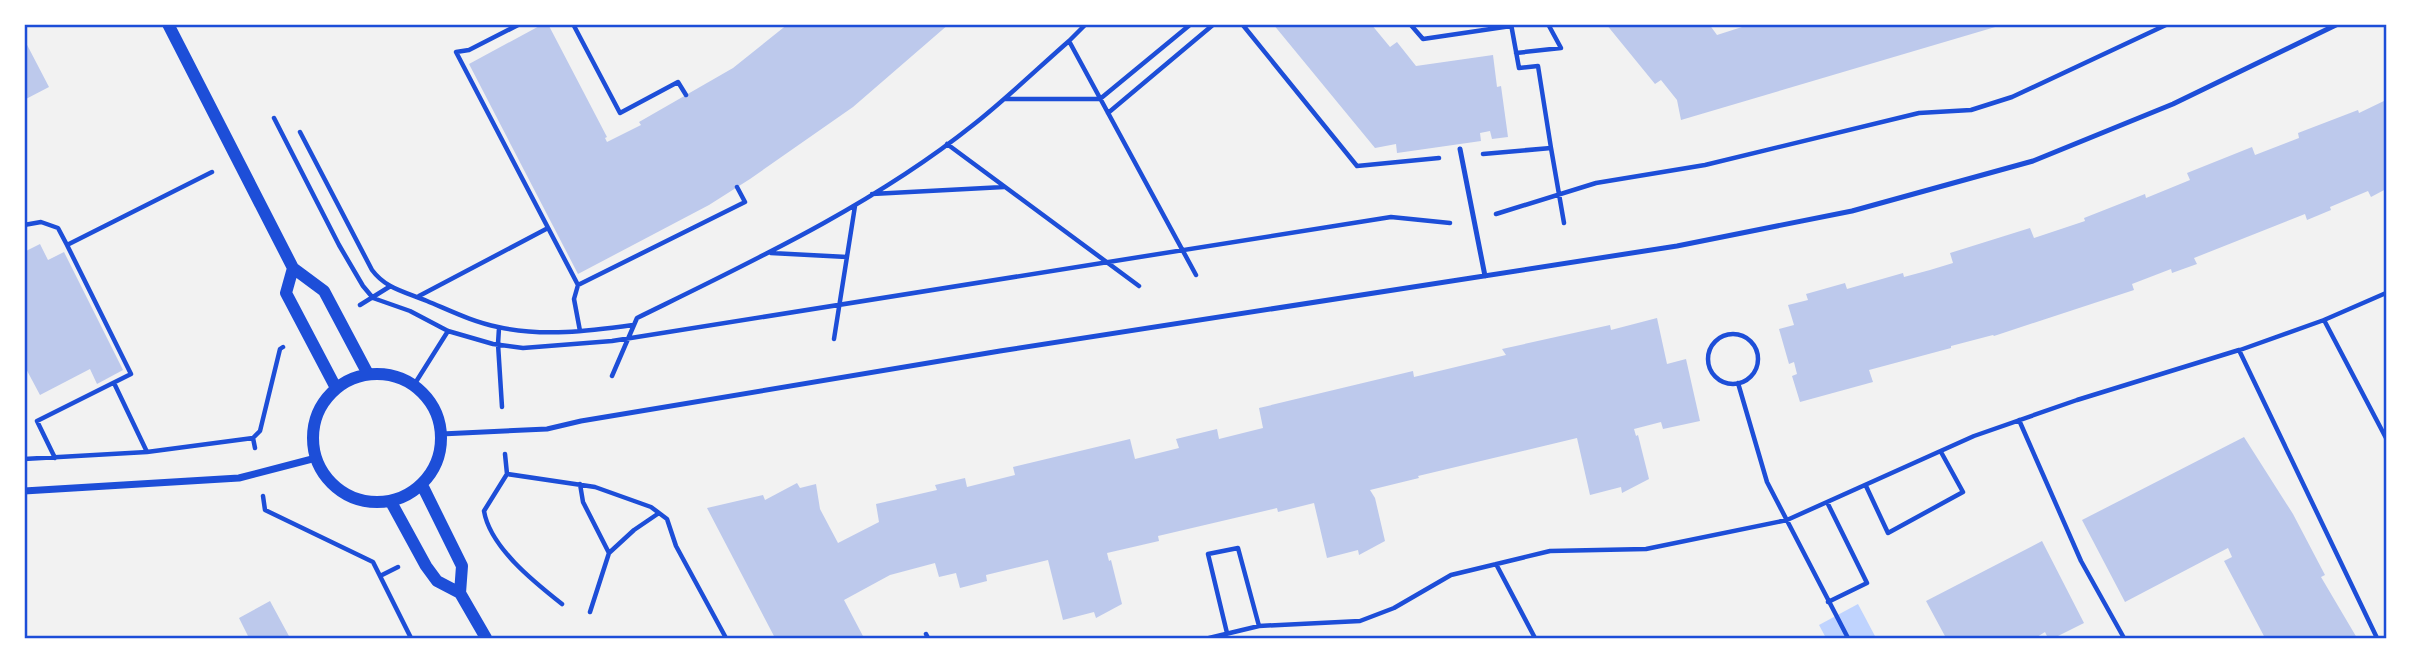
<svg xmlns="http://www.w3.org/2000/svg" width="2411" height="663" font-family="'Archivo Narrow',sans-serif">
	<rect width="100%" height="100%" fill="#f2f2f2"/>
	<path fill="#bfd3fe" d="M 1858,604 L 1876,638 L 1826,638 L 1819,625 Z"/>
	<path fill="#bdc9ec" d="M 543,24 L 548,24 L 607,137 L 605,138 L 607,142 L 641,125 L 639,122 L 733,68 L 788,24 L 949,24 L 853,107 L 750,179 L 709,205 L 578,274 L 469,64 Z
		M 1273,24 L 1371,24 L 1390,47 L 1397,42 L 1416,66 L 1493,55 L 1497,87 L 1501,86 L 1508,137 L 1492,139 L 1490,131 L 1480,133 L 1481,141 L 1397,153 L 1396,144 L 1375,148 Z
		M 1606,24 L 1709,24 L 1717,35 L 1742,27 L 1741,24 L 2002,25 L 1681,120 L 1677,100 L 1661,80 L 1655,84 Z
		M 24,39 L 49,87 L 24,100 Z
		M 2386,100 L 2386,189 L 2371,197 L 2368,191 L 2330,207 L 2331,210 L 2307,220 L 2305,214 L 2194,258 L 2197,264 L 2172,273 L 2171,269 L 2132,284 L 2134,290 L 1994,336 L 1993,335 L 1951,346 L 1951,348 L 1869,370 L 1873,382 L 1800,402 L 1792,376 L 1797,374 L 1794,362 L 1789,364 L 1779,329 L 1794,325 L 1788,305 L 1808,300 L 1806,294 L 1845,283 L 1847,289 L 1903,273 L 1904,277 L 1930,270 L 1953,263 L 1950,253 L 2030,228 L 2034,238 L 2085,221 L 2084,218 L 2145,194 L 2146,198 L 2190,180 L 2187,173 L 2252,147 L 2255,155 L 2299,138 L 2298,133 L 2358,110 L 2359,113 Z
		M 40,244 L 48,260 L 64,252 L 123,370 L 97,384 L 90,369 L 40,395 L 24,365 L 24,252 Z
		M 1657,318 L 1667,364 L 1686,359 L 1700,421 L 1663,429 L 1661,422 L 1634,429 L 1636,436 L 1638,435 L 1649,479 L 1622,493 L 1621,487 L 1590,495 L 1577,438 L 1418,476 L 1419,478 L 1370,490 L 1375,498 L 1385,541 L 1359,555 L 1358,550 L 1327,558 L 1314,503 L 1278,512 L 1277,508 L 1158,536 L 1159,541 L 1107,553 L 1109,561 L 1111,560 L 1122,604 L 1096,618 L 1094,612 L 1063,620 L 1048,560 L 986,575 L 987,581 L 960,588 L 956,573 L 939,577 L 935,563 L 890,575 L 844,600 L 864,638 L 775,638 L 707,508 L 763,495 L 765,500 L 797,483 L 800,488 L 816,484 L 820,509 L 838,543 L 879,522 L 876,504 L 937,490 L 935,485 L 965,478 L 967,487 L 1015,475 L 1013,467 L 1130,439 L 1135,459 L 1179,448 L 1176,439 L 1217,429 L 1219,439 L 1263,428 L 1259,408 L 1413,371 L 1414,377 L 1506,355 L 1502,349 L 1610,325 L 1611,330 Z
		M 2244,437 L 2293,514 L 2325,575 L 2321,577 L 2357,638 L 2265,638 L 2224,561 L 2232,557 L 2228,548 L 2125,602 L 2082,520 Z
		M 2042,541 L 2084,623 L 2054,638 L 2048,638 L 2045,632 L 2037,637 L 2038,638 L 1946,638 L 1926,601 Z
		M 270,601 L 290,638 L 249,638 L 239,618 Z"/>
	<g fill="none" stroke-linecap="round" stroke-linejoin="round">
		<path stroke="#1d4ed8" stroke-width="4.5" d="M 520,24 L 469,50 L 456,52 L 578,285 L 745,202 L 737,187
			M 573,24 L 620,113 L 678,82 L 686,95
			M 1242,24 L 1357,166 L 1439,158
			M 1410,24 L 1423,39 L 1511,26
			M 1511,24 L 1519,68 L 1538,66 L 1551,148
			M 1069,41 L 1086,24
			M 1516,53 L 1561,48 L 1548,24
			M 1005,99 L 1100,99 L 1191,24
			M 1108,113 L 1214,24
			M 274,118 L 339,245 L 363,286 L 373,298 L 410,311 L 448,331 L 493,344 L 523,348 L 612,341 L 1391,217 L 1450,223
			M 300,132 L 372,270 C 386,289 406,292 427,301 C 451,311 473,322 498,327 C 543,337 589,331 633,325
			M 947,144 L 1139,286
			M 1483,154 L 1551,148 L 1564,223
			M 872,194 L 1004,187
			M 1496,214 L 1596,183 L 1705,165 L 1919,113 L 1971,110 L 2012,97 L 2168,24
			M 24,225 L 41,222 L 58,228 L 67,245
			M 771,253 L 847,257
			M 578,285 L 574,299 L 580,331
			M 419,296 L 548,228
			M 360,305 L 389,287
			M 2324,320 L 2386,293
			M 499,328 L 498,344 L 502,407
			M1708 359a25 25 0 1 1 50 0a25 25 0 1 1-50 0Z
			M 834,339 L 855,206
			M 2240,350 L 2324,320 L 2386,438
			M 612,376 L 637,318 C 751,262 873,205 973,125 C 1006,99 1037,69 1069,41 L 1196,275
			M 114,383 L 147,452
			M 1738,383 L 1767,482 L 1848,638
			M 414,385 L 448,331
			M 2019,420 L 2081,561 L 2124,638
			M 255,448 L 253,438 L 260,431 L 280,349 L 283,347
			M 505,454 L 507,474 L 484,511 C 490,547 534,582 562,604
			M 55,458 L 37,421 L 131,374 L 67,245 L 212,172
			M 24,459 L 147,452 L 253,438
			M 507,474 L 595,487 L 651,507 L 667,519 L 676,546 L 726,638
			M 580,484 L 583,502 L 609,553
			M 1866,486 L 1888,533 L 1963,492 L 1941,452
			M 263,496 L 265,510 L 373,562 L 411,638
			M 1827,502 L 1867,583 L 1828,602
			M 1496,564 L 1535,638
			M 380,576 L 398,567
			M 590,612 L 609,553 L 634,530 L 659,513
			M 1227,633 L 1208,554 L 1238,548 L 1259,626
			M 926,634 L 928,638
			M 1209,638 L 1259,626 L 1360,621 L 1394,608 L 1451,575 L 1550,551 L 1646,549 L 1787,520 L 1974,436 L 2077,400 L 2239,350 L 2377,638"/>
		<path stroke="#1d4ed8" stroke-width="5" d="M 1460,149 L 1485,276
			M 441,434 L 547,429 L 581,421 L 1000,351 L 1677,246 L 1852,211 L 2033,161 L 2173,104 L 2338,24"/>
		<path stroke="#1d4ed8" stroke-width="7" d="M 24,491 L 239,478 L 316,458"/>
		<path stroke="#1d4ed8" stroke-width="12" d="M 168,24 L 293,268 L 324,291 L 368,374
			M 293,268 L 286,293 L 336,388
			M313 438a64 64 0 1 1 128 0a64 64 0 1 1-128 0Z
			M 422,485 L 462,566 L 460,593
			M 391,502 L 426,566 L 437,581 L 460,593 L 486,638"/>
	</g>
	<rect width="2411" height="663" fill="none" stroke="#ffffff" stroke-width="52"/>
	<rect x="26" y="26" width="2359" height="611" fill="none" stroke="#1d4ed8" stroke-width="2.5"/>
</svg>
